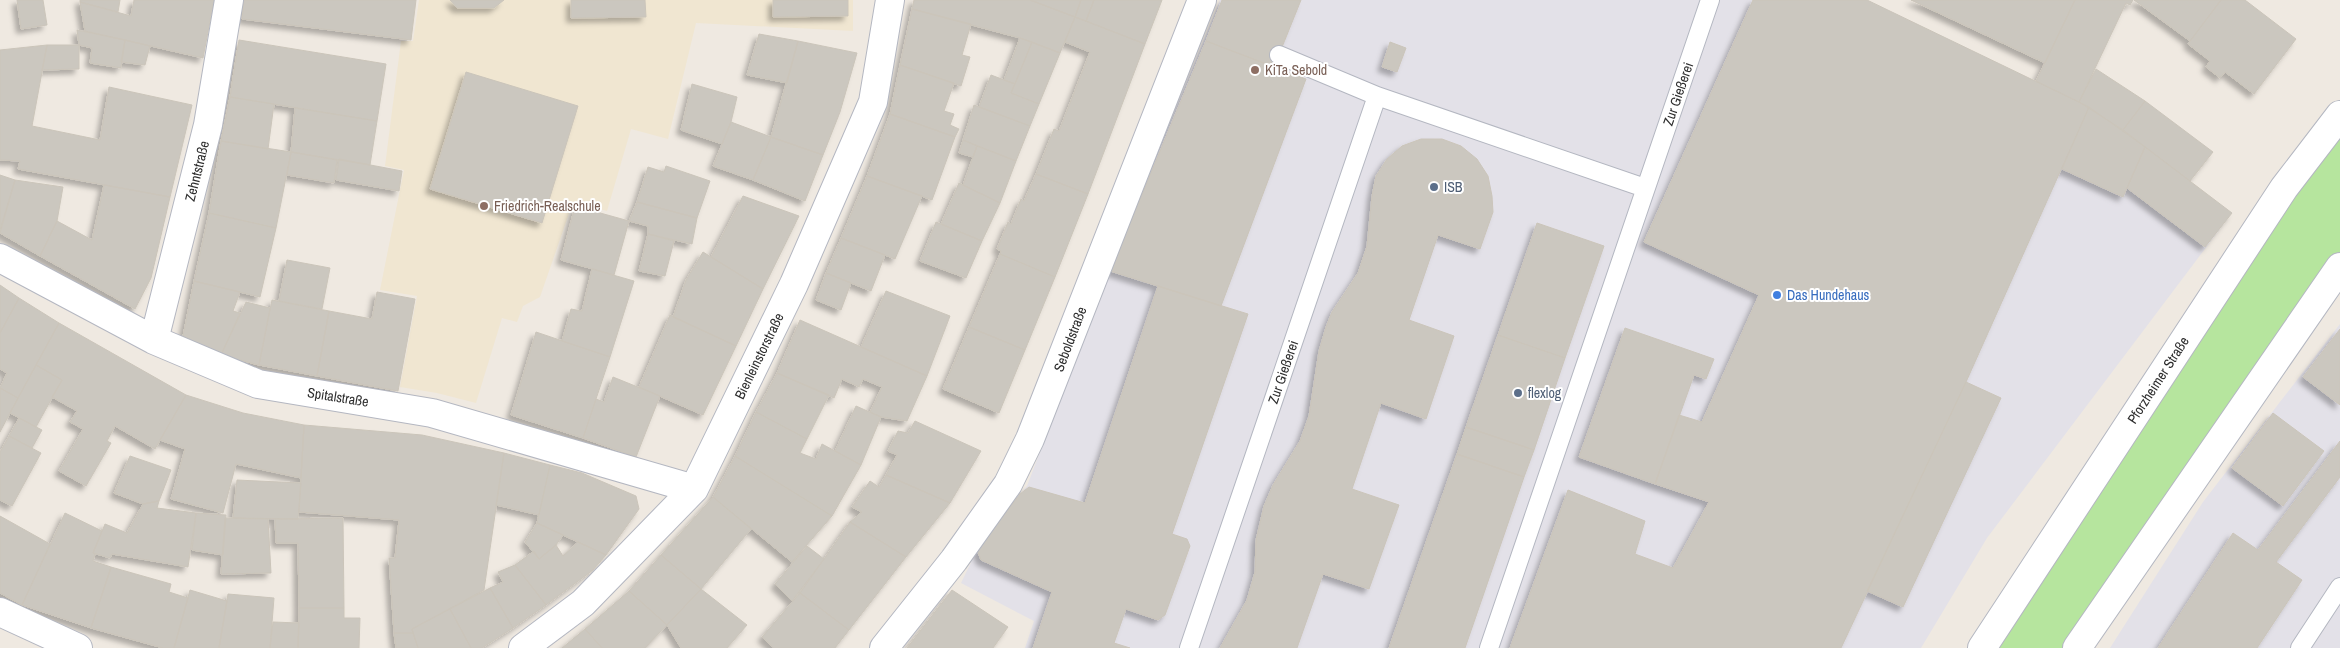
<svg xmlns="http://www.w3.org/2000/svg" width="2340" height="648" font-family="'Archivo Narrow',sans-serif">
	<defs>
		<filter id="shadow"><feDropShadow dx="-4.5" dy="4.5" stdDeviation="2.5" flood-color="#0004"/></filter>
	</defs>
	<rect width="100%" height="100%" fill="#efe9e1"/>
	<path fill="#e3e1e8" d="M 1220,0 L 1867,0 L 2089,107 L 2232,213 L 1987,538 L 1921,648 L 1025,648 L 1034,621 L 961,583 L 977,550 L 1027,486 L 1109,271 Z
		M 2340,324 L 2340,648 L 2110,648 L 2203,502 Z"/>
	<path fill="#f0e6d1" d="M 419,0 L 853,0 L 853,31 L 696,23 L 668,139 L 631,129 L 607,211 L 573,202 L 540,297 L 523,306 L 517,322 L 502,318 L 476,403 L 437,393 L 400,387 L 417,296 L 380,290 L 404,170 L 385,166 L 401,41 L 413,41 Z"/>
	<path fill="#b6e59e" d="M 2340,132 L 2340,254 L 2069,648 L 1990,648 L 2265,236 Z"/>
	<path fill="#cbc7bf" stroke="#cbc5ba" filter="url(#shadow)" d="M 17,0 L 43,0 L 47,25 L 21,29 Z
		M 80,0 L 120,0 L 118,12 L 80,2 Z
		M 134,0 L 214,0 L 203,58 L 85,31 L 80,2 L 131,16 Z
		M 244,0 L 416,0 L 411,40 L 242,19 Z
		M 450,0 L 504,0 L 494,8 L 457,8 Z
		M 571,0 L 645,0 L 646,17 L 571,18 Z
		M 773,0 L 848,0 L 848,16 L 773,17 Z
		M 914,0 L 1030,0 L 1075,17 L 1060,53 L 1020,38 L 912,9 Z
		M 1030,0 L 1081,0 L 1075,17 Z
		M 1081,0 L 1094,0 L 1086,21 L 1075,17 Z
		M 1094,0 L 1162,0 L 1145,44 L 1086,21 Z
		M 1222,0 L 1301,0 L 1274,67 L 1206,41 Z
		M 1753,0 L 1867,0 L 2089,107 L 1966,382 L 1841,648 L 1510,648 L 1568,490 L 1645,521 L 1635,554 L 1673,568 L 1709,502 L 1655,484 L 1679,415 L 1702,422 L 1759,295 L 1644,242 Z
		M 1911,0 L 2075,0 L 2045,63 Z
		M 2075,0 L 2133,0 L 2130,5 L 2126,3 L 2079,102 L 2036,81 Z
		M 2134,0 L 2221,0 L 2190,41 Z
		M 2221,0 L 2245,0 L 2296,39 L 2254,94 L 2225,72 L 2220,78 L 2206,67 L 2210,61 L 2188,44 Z
		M 912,9 L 971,24 L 962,55 L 970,57 L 961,86 L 900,65 Z
		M 1075,17 L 1145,44 L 1088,194 L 1036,174 L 1054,129 L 1059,131 L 1090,52 L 1065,42 Z
		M 77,30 L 125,40 L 121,68 L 90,63 L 92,48 L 79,45 Z
		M 759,34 L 798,41 L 787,83 L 747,75 Z
		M 1020,38 L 1032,42 L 1015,84 L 1004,80 Z
		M 125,40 L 150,46 L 145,65 L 121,62 Z
		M 239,40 L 386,64 L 377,121 L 230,97 Z
		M 798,41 L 857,53 L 840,112 L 823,155 L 771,137 Z
		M 1206,41 L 1306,79 L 1221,306 L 1110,271 Z
		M 1032,42 L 1060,53 L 1039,104 L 1011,93 Z
		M 1390,42 L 1406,48 L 1397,72 L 1382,67 Z
		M 47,45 L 32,126 L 100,140 L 109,87 L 192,105 L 170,197 L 18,169 L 20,161 L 0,160 L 0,50 Z
		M 47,45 L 79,45 L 79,69 L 42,70 Z
		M 900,65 L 954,83 L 944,111 L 954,114 L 950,125 L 959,129 L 955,137 L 890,114 Z
		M 2096,69 L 2145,101 L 2123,130 L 2079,102 Z
		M 466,72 L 578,106 L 542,223 L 430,189 Z
		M 991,75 L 1015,84 L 1011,93 L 1039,104 L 1030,126 L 979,107 Z
		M 692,84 L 737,97 L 731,122 L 722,144 L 681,130 Z
		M 230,97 L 274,104 L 268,149 L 221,141 Z
		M 2145,101 L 2213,152 L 2190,181 L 2123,130 Z
		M 974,105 L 1030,126 L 1016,161 L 963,140 Z
		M 2089,107 L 2145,147 L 2123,197 L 2062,169 Z
		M 295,108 L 377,121 L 370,165 L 291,152 Z
		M 890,114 L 955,137 L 932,200 L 867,176 Z
		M 731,122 L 771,137 L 753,180 L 713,166 Z
		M 771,137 L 823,155 L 805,201 L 753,180 Z
		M 1421,139 L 1442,139 L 1461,146 L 1477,159 L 1488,176 L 1492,196 L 1493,212 L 1480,249 L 1438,235 L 1409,320 L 1454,336 L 1426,419 L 1381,403 L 1352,489 L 1399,505 L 1369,589 L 1323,574 L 1297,648 L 1220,648 L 1247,600 L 1255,572 L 1256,540 L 1264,506 L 1273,485 L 1300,441 L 1309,416 L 1319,351 L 1326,327 L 1332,312 L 1358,273 L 1367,246 L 1372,196 L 1376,176 L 1387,159 L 1402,146 Z
		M 963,140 L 977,146 L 973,157 L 959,153 Z
		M 221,141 L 291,152 L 276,228 L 209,213 Z
		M 977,146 L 1016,161 L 1000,203 L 963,185 Z
		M 2145,147 L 2232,213 L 2205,247 L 2127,188 Z
		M 291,152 L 337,160 L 334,183 L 287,175 Z
		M 339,159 L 402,171 L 399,191 L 336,180 Z
		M 666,166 L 710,181 L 697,218 L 637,202 L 648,167 L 664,172 Z
		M 1036,174 L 1088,194 L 1055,277 L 1000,254 L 1001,251 L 997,249 L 1008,222 L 1011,224 L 1021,199 L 1024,201 Z
		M 0,175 L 15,180 L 0,230 Z
		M 867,176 L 922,196 L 895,259 L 841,238 Z
		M 15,180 L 63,187 L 57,221 L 40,256 L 0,233 Z
		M 959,183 L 1000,203 L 982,241 L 941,224 Z
		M 104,185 L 170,197 L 151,278 L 135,309 L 40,256 L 57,221 L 92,240 Z
		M 743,196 L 799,216 L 763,289 L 711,257 Z
		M 637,202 L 697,218 L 692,244 L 648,234 L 648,226 L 629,221 Z
		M 575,206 L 629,221 L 614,275 L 561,260 Z
		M 209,213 L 276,228 L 260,297 L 194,281 Z
		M 936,222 L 982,241 L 966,278 L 920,261 Z
		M 1537,223 L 1604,246 L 1565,358 L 1498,335 Z
		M 648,234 L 674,241 L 665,276 L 639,271 Z
		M 841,238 L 885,255 L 871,291 L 826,273 Z
		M 703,252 L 763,289 L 736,346 L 673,317 L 686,280 Z
		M 1000,254 L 1055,277 L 1025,350 L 969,327 Z
		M 287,260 L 330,268 L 322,309 L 279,301 Z
		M 592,269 L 634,281 L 610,357 L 562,341 L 571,309 L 582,311 Z
		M 826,273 L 851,283 L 841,310 L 816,300 Z
		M 194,281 L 240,292 L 233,311 L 240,313 L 221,355 L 183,336 Z
		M 0,285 L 19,298 L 0,333 Z
		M 1158,286 L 1248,314 L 1172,534 L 1187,539 L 1190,546 L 1165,615 L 1158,620 L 1126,609 L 1114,643 L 1130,648 L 1033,648 L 1052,592 L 981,560 L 977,550 L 1020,494 L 1029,487 L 1085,503 Z
		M 886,291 L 950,316 L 927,376 L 861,347 Z
		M 377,292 L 415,299 L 398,391 L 317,376 L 329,311 L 372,319 Z
		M 19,298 L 59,323 L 18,398 L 0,388 L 7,373 L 0,369 L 0,333 Z
		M 272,300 L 329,311 L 317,376 L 259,365 Z
		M 246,302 L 270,308 L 259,365 L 221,355 Z
		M 670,315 L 736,346 L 703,415 L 639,387 Z
		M 800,320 L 927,376 L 907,421 L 881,417 L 870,412 L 882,387 L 863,379 L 859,387 L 842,379 L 834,398 L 777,373 Z
		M 59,323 L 186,395 L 155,449 L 115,426 L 107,441 L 111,443 L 86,486 L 59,471 L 83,429 L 70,422 L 77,411 L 52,397 L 62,380 L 36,365 Z
		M 969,327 L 1025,350 L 999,413 L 943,389 Z
		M 1625,328 L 1714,359 L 1706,379 L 1694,375 L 1655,484 L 1579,457 Z
		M 2340,329 L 2340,405 L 2303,377 Z
		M 536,332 L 610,357 L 583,438 L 511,415 Z
		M 1498,335 L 1565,358 L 1534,450 L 1466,427 Z
		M 36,365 L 62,380 L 36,427 L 10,413 Z
		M 777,373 L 829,395 L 807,439 L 756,412 Z
		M 613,377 L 660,396 L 636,457 L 583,438 L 596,399 L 604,402 Z
		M 1966,382 L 2001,398 L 1903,607 L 1867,591 Z
		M 0,388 L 18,398 L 0,432 Z
		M 186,395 L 243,413 L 304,425 L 301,478 L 236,464 L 223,513 L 171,499 L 185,449 L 160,440 Z
		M 856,406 L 881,417 L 861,465 L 835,451 Z
		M 756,412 L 807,439 L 800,453 L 816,459 L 822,444 L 861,465 L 832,516 L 735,456 Z
		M 2273,413 L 2324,451 L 2283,506 L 2232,468 Z
		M 19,418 L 42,430 L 32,448 L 9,436 Z
		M 915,421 L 981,451 L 950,503 L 886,475 L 897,455 L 888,451 L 898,431 L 908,433 Z
		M 304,425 L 422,435 L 504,453 L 484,590 L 412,629 L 413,633 L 394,633 L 389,558 L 395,558 L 399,520 L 299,512 Z
		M 1466,427 L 1534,450 L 1524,477 L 1457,454 Z
		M 9,436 L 41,453 L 12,506 L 0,500 L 0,452 Z
		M 2340,441 L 2340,477 L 2276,562 L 2302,580 L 2257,648 L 2158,648 L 2233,533 L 2258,550 Z
		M 504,453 L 550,465 L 539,515 L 496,505 Z
		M 1457,454 L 1524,477 L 1465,648 L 1389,648 Z
		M 130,456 L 171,470 L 159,501 L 143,504 L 114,493 Z
		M 735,456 L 832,516 L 792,562 L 713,497 Z
		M 550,465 L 582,473 L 636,496 L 639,509 L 606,555 L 537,523 Z
		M 886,475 L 950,503 L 906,557 L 850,522 L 862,512 L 852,507 L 870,481 L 879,487 Z
		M 237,480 L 301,483 L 298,519 L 233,518 Z
		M 713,497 L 751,529 L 701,589 L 661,555 Z
		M 159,501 L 157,508 L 196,513 L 188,567 L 112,554 L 110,558 L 93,553 L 105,524 L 127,533 L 143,504 Z
		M 65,513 L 102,531 L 93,553 L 95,554 L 93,561 L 111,567 L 91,628 L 22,605 Z
		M 196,513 L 226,515 L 223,555 L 192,550 Z
		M 0,516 L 50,544 L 22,605 L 0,593 Z
		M 225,518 L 268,519 L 271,573 L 221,574 Z
		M 343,518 L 344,608 L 299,608 L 298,543 L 276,543 L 275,519 Z
		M 850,522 L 906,557 L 849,630 L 800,593 Z
		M 537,523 L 563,535 L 556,545 L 539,559 L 525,542 Z
		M 578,542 L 606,555 L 593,570 L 546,605 L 515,565 L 534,551 L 539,559 L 556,545 L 563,556 Z
		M 807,546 L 824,559 L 792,601 L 775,584 Z
		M 661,555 L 701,589 L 667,625 L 629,591 Z
		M 515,565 L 546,605 L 513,628 L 490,588 L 503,582 L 498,572 Z
		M 111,567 L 171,584 L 169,592 L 188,598 L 174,648 L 163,648 L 91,628 Z
		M 490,588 L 513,628 L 482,648 L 471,648 L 450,609 Z
		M 701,589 L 747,625 L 727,648 L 681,648 L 667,625 Z
		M 190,590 L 227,601 L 219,648 L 174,648 Z
		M 952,590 L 1008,627 L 993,648 L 907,648 Z
		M 629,591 L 667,625 L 645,648 L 602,648 L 585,629 Z
		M 800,593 L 849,630 L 835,648 L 774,648 L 762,637 Z
		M 228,594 L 274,598 L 270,648 L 219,648 Z
		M 299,608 L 344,608 L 344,618 L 360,618 L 359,648 L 298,648 Z
		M 450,609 L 471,648 L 418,648 L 412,629 Z
		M 273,622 L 299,623 L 298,648 L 270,648 Z
		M 585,629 L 602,648 L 562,648 Z
		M 394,633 L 413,633 L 418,648 L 396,648 Z"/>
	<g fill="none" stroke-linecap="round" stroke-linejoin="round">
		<g stroke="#b4b7c1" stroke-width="20">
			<path id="lane" d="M 1279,55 L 1377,96 L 1645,188
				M 1189,648 L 1377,96
				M 1489,648 L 1710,0
				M 2300,648 L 2340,587"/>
		</g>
		<g stroke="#b4b7c1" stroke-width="30">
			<path id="street" d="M 0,258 L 154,340 L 258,384 L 432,413 L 694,489
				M 154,340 L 208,125 L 229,0
				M 0,612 L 78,648
				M 523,648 L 583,603 L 694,489 L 794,284 L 873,102 L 890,0
				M 884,648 L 954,560 L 1008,484 L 1030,439 L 1202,0"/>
		</g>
		<g stroke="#b4b7c1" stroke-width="30">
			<path id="secondary" d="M 1982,648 L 2284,188 L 2340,115
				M 2077,648 L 2340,267"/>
		</g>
		<use href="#lane" stroke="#fff" stroke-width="18"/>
		<use href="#street" stroke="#fff" stroke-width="28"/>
		<use href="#secondary" stroke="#fff" stroke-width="28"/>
	</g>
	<g fill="#8d6e63" stroke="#fff" stroke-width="2">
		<circle cx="1255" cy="70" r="5"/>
		<circle cx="484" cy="206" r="5"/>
	</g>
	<g fill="#5c6f8a" stroke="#fff" stroke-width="2">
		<circle cx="1434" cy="187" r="5"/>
		<circle cx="1518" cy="393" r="5"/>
	</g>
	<circle fill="#3f7fe0" stroke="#fff" stroke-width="2" cx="1777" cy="295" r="5"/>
	<g text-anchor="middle" stroke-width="4" stroke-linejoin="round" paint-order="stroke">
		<g font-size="14" fill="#785e54" stroke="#fff" text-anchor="start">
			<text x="1265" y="75">KiTa Sebold</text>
			<text x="494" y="211">Friedrich-Realschule</text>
		</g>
		<g font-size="14" fill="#2e2e2e" stroke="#fff">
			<text transform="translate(1678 94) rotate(-71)" y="5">Zur Gießerei</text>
			<text transform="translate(197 171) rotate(-76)" y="5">Zehntstraße</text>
			<text transform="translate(1070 339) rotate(-69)" y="5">Seboldstraße</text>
			<text transform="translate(759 356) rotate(-64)" y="5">Bienleinstorstraße</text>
			<text transform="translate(1283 372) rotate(-71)" y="5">Zur Gießerei</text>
			<text transform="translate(2158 380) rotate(-57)" y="5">Pforzheimer Straße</text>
			<text transform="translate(338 397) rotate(9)" y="5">Spitalstraße</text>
		</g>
		<g font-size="14" fill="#4e5e75" stroke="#fff" text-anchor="start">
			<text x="1444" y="192">ISB</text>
			<text x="1528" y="398">flexlog</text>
		</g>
		<g font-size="14" fill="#366cbe" stroke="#fff" text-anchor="start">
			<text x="1787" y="300">Das Hundehaus</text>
		</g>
	</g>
</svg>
